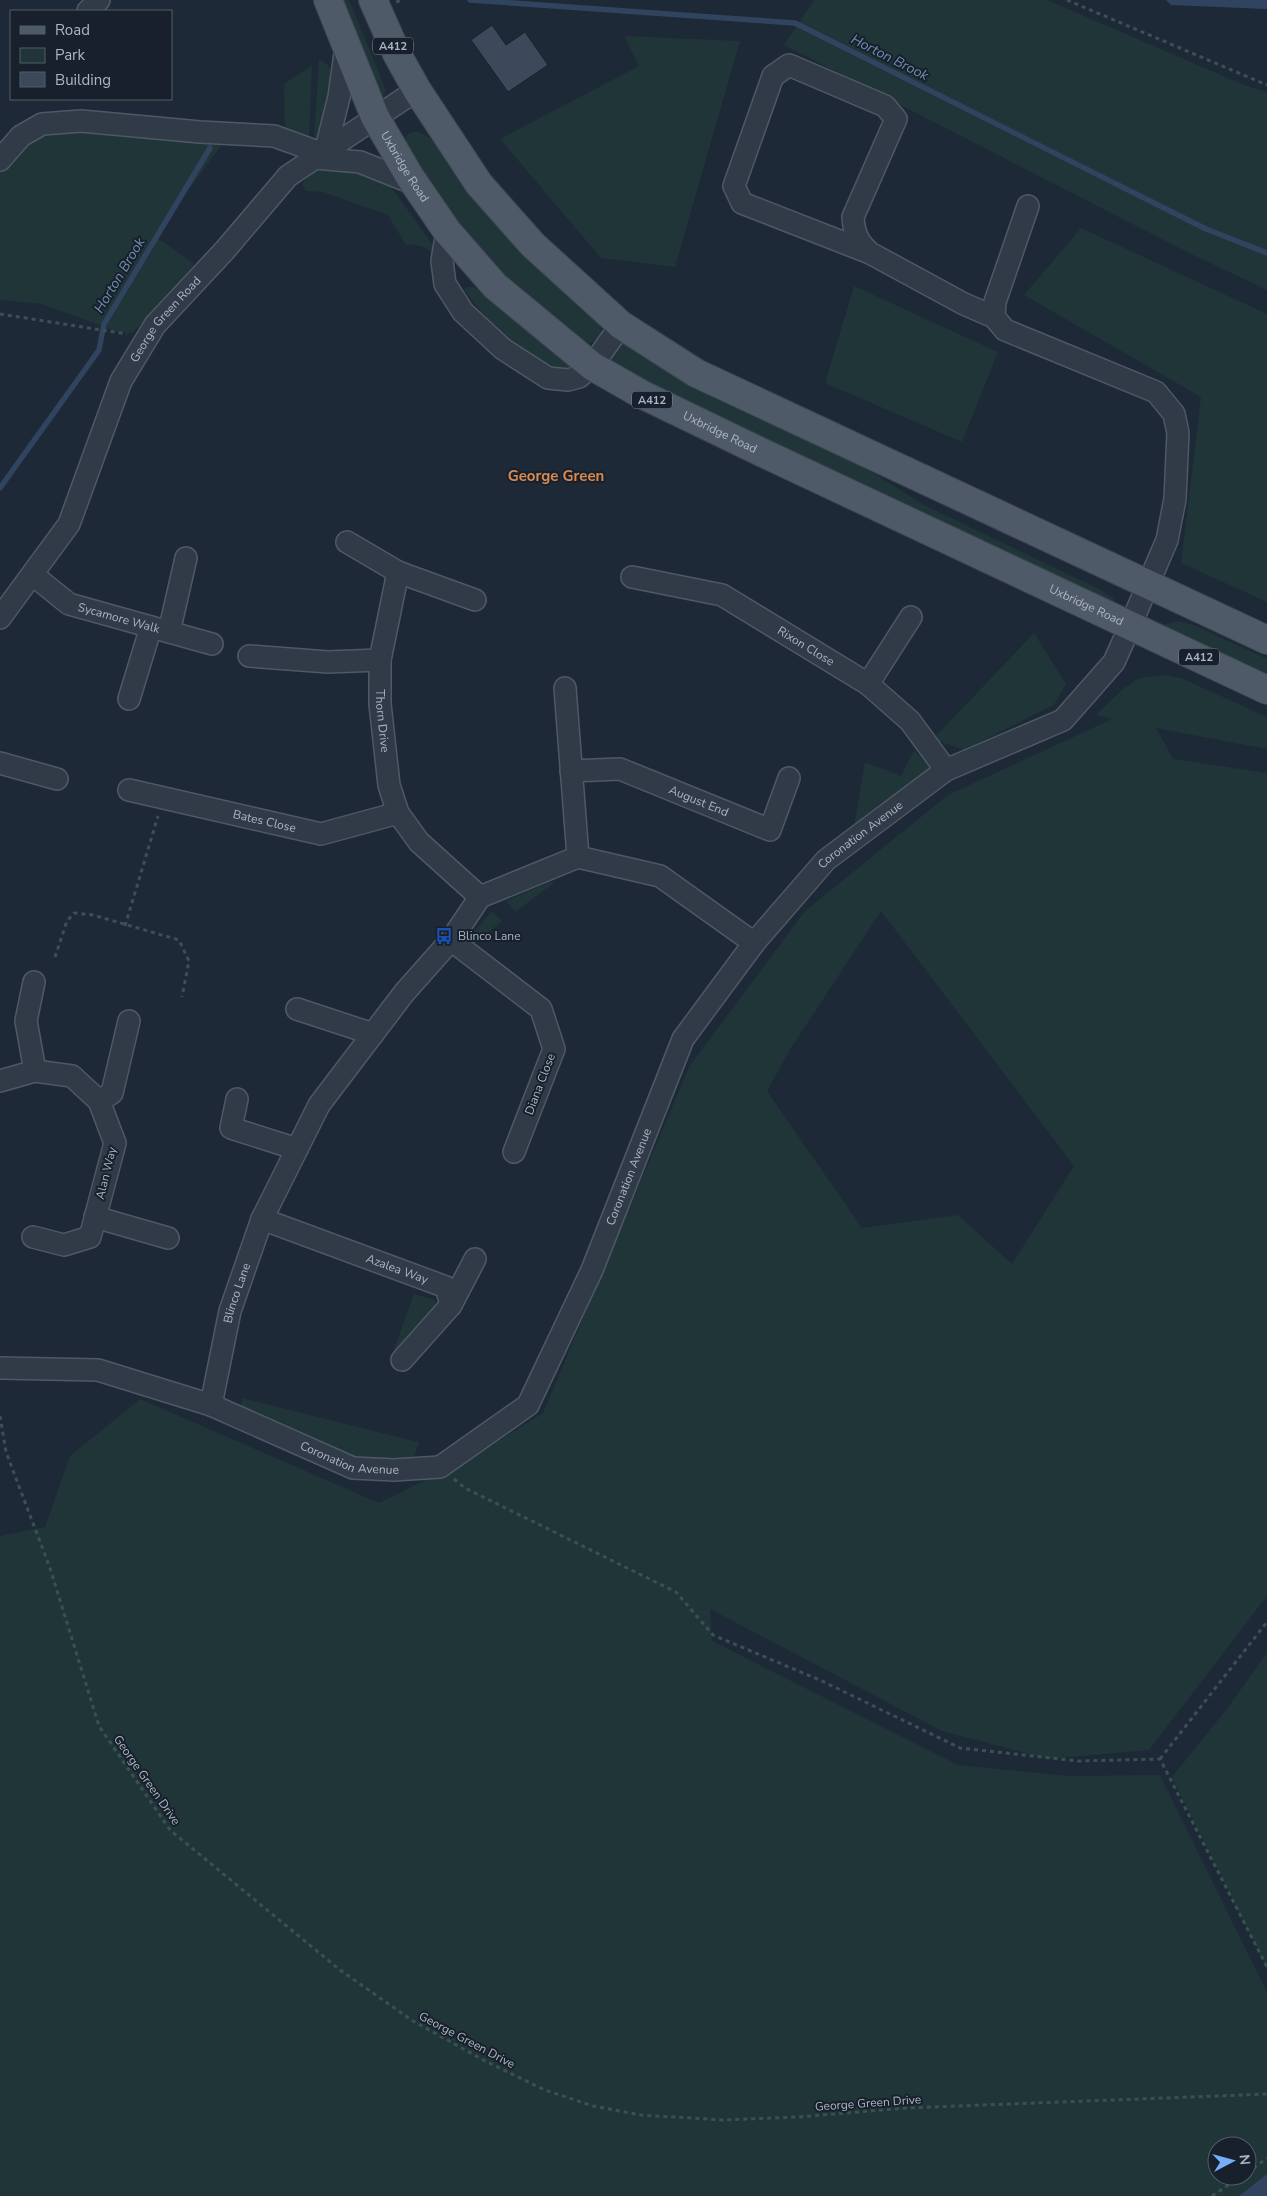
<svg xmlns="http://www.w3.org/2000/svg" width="1267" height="2196" font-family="'Nunito Sans',sans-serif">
	<rect width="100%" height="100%" fill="#1e2937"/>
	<path fill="#203538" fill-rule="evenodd" d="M 339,0 L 349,0 L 386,90 L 384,95 L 378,96 Z
		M 814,0 L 1047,0 L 1244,85 L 1267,92 L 1267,290 L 1189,253 L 784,45 Z
		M 624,36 L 740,41 L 675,267 L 601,258 L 500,139 L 639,66 Z
		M 319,59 L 329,66 C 336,93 331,113 318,137 L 314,137 Z
		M 312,65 L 309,138 L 285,134 L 284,84 Z
		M 52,119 L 225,140 L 155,236 L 194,264 L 168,297 L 132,333 L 118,332 L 42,304 L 0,300 L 0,168 Z
		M 412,132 L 419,132 L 433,140 L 469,190 L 600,320 L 601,334 L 596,340 L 588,344 L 575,339 L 497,271 L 435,195 L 404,142 L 407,135 Z
		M 347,164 L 386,180 L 439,253 L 435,254 C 426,247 416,243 406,245 L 388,215 L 323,192 L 306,191 L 302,184 C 316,167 327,167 347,164 Z
		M 1081,228 L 1267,314 L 1267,602 L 1181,563 L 1201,397 L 1024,295 Z
		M 854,286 L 998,352 L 962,442 L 825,383 Z
		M 468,287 L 474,287 L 569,361 L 570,369 L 563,372 C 521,356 490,325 464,290 Z
		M 625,342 L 813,443 L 867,469 L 924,505 L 1097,588 L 1112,597 L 1116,603 L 1112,607 L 615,368 L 611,354 L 617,345 Z
		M 1178,621 L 1196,626 L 1267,659 L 1267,686 L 1163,632 L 1162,625 Z
		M 1034,633 L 1066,684 L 1054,705 L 964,750 L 933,739 Z
		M 1164,675 L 1181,678 L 1267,717 L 1267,749 L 1156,728 L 1173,759 L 1267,773 L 1267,1596 L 1149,1750 L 1048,1759 L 942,1731 L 710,1609 L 712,1641 L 958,1765 L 1069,1776 L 1160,1775 L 1267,1992 L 1267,2174 L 1239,2196 L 0,2196 L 0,1536 L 45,1527 L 70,1456 L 140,1399 L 379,1503 C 435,1476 491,1447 543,1413 L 689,1067 L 805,911 L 948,795 L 1112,719 L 1096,715 L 1123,689 L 1139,678 ZM 881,911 L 1074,1166 L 1012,1264 L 958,1215 L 862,1228 L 767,1091 L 791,1048 ZM 534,1518 L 657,1581 L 656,1581 ZM 1217,2146 L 1247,2146 L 1247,2176 L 1217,2176 Z
		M 914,750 L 930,768 L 911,787 L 881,803 L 854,826 L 865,762 L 901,776 Z
		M 549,882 L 554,883 L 515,912 L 506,901 Z
		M 492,911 L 502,921 L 470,948 L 469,937 Z
		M 414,1294 L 435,1300 L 437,1305 L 397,1351 L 394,1349 Z
		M 242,1398 L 414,1441 L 419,1442 L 412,1463 L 359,1465 L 241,1416 Z
		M 1267,1653 L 1267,1969 L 1172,1777 L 1226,1710 Z"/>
	<path fill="#30445f" d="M 1166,0 L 1267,0 L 1267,9 L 1171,5 Z
		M 1267,2174 L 1267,2196 L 1239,2196 Z"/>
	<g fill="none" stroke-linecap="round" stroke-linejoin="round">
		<path stroke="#30445f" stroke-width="5.5" d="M 470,0 L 795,23 L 1206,229 L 1267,253
			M 0,488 L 99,350 L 104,324 L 210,148"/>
	</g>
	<path fill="#3c495a" stroke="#19222d" d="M 492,25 L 506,45 L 525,32 L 548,65 L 508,92 L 471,40 Z"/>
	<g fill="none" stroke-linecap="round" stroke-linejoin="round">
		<g stroke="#4f5866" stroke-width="24">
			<g id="minor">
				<path d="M 88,11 L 99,0"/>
				<path d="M 326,149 L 339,97 L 346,46"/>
				<path d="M 315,158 L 360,162 L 415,184"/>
				<path d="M 0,160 L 21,136 L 42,124 L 81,121 L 200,132 L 274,136 L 321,153"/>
				<path d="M 447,231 L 442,261 L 445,284 L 463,312 L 503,349 L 548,378 L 568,380 L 579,377 L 592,366 L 621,325"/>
				<path d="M 870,253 L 742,203 L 734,186 L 773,76 L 789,65 L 885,106 L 896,119 L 853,217 C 854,234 858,242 870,253 L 964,304 L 994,317"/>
				<path id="s1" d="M 347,542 L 398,572 L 380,660 L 380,704 L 389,785 L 398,813 L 419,842 L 480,897"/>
				<path d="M 398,572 L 475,600"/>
				<path id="s2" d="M 33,575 L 69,604 L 212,644"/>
				<path id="s3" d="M 632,577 L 722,595 L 868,684 L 910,721 L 946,770"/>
				<path id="s4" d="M 0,618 L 69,524 L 121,381 L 155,325 L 225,250 L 288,176 L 417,90"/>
				<path d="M 169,632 L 186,558"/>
				<path d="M 249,656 L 328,662 L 380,660"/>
				<path d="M 868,684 L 911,617"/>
				<path d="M 565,688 L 578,857"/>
				<path d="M 129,699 L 151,627"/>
				<path d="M 0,763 L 57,779"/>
				<path id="s5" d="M 571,771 L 620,769 L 770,830 L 789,778"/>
				<path id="s6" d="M 129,790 L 321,834 L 398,813"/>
				<path d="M 451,940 L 541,1009 L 554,1049 L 514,1152"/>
				<path d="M 34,982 L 26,1021 L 35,1071"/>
				<path d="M 297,1009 L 373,1034"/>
				<path d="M 0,1081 L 35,1071 L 72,1076 L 99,1101 L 115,1143 L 90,1237 L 64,1245 L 33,1237"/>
				<path d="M 237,1099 L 231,1128 L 297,1149"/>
				<path d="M 99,1101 L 112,1093 L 129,1021"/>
				<path d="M 95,1217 L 168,1238"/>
				<path id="s7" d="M 262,1219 L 446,1287 L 451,1305 L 402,1360"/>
				<path d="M 451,1305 L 475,1259"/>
				<path id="s8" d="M 0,1368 L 98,1370 L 211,1405 L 353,1468 L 394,1470 L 440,1467 L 528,1405 L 592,1270 L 683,1039 L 754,943 L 826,860 L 946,770 L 1063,720 L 1114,662 L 1131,624 L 1167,540 L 1175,499 L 1178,433 L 1174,414 L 1156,392 L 1005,330 L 994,317 L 995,302 L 1028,206"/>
				<path id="s9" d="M 211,1405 L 230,1311 L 262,1219 L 319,1105 L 404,993 L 451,940 L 480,897 L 578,857 L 660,876 L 754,943"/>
			</g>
		</g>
		<g stroke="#3b4451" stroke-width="30">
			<g id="major">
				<path id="s10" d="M 328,0 L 375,117 L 410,177 L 447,231 L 495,286 L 592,366 L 641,394 L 761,452 L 1267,690"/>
				<path d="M 373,0 L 397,54 L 417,90 L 479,184 L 533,245 L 621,325 L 696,373 L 1267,640"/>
			</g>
		</g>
		<path stroke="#3a5152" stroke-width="3" stroke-dasharray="4 4" stroke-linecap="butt" d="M 1067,0 L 1267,85
			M 396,2 L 403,0
			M 0,314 L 127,334
			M 125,926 L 158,816
			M 55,957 L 67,921 L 74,913 L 93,915 L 179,940 L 189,961 L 182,997
			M 0,1416 L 6,1452 L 50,1568 L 99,1726 L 170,1830 L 340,1970 L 413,2021 L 487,2062 L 545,2090 L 593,2106 L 641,2115 L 722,2120 L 798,2117 L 906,2108 L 1267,2094
			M 454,1479 L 465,1488 L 676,1592 L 713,1635 L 822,1681 L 960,1748 L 1078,1761 L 1160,1759 L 1267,1967
			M 1160,1759 L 1267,1622
			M 1247,2173 L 1267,2158
			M 1212,2196 L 1242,2176"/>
		<use href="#minor" stroke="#313b47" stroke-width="21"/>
		<use href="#major" stroke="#4f5a68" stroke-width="28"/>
	</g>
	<defs>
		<g id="bus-bare" transform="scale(1.35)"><path d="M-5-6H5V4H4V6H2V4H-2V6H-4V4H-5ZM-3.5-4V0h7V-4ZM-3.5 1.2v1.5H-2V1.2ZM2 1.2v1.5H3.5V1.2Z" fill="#1a4fb4" stroke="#17202b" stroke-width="2.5" paint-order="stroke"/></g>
	</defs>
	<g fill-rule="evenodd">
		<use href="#bus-bare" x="444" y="936"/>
	</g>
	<g text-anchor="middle" stroke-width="4" stroke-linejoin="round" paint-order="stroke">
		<g fill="#17202b" stroke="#7f8897" stroke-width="1">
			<rect x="373" y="37.5" width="40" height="17" rx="4"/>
			<rect x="632" y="391.5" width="40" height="17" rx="4"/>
			<rect x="1179" y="648.5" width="40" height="17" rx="4"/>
		</g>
		<g font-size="11" font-weight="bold" fill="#abb5c5">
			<text x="393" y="50">A412</text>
			<text x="652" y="404">A412</text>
			<text x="1199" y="661">A412</text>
		</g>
		<g font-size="12" fill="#abb5c5" stroke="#17202b">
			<text dy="4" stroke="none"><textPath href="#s10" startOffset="184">Uxbridge Road</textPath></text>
			<text dy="4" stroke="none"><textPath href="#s4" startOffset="345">George Green Road</textPath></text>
			<text dy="4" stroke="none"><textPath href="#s10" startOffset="604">Uxbridge Road</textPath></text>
			<text dy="4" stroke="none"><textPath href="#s10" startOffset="1009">Uxbridge Road</textPath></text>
			<text dy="4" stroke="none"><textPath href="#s2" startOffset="98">Sycamore Walk</textPath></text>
			<text dy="4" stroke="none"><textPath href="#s3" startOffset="190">Rixon Close</textPath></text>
			<text dy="4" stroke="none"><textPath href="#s1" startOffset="210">Thorn Drive</textPath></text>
			<text dy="4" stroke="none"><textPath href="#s5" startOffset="134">August End</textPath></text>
			<text dy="4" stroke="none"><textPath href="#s6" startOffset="139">Bates Close</textPath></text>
			<text dy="4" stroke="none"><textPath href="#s8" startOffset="1236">Coronation Avenue</textPath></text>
			<text transform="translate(540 1084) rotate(-69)" y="4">Diana Close</text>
			<text transform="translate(106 1173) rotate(-76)" y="4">Alan Way</text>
			<text dy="4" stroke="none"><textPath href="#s8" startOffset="816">Coronation Avenue</textPath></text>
			<text dy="4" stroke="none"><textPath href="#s7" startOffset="144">Azalea Way</textPath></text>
			<text dy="4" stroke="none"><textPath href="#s9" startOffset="115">Blinco Lane</textPath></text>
			<text dy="4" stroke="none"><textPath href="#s8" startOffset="366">Coronation Avenue</textPath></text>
			<text transform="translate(147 1780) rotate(55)" y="4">George Green Drive</text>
			<text transform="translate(467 2040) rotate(28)" y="4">George Green Drive</text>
			<text transform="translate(868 2103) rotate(-4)" y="4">George Green Drive</text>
		</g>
		<g font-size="12" fill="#abb5c5" stroke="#17202b" text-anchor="start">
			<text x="458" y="940">Blinco Lane</text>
		</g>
		<g font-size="14" font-style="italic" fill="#718daf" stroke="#17202b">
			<text transform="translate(890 57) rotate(27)" y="5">Horton Brook</text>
			<text transform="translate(119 275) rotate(-59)" y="5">Horton Brook</text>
		</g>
		<g font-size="15" font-weight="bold" fill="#d88a52" stroke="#17202b">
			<text x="556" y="481">George Green</text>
		</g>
	</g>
	<rect x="10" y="10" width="162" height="90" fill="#17202b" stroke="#525c69"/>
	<rect x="20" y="26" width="25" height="8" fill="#4f5a68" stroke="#525c69"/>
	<text x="55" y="35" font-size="15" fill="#abb5c5">Road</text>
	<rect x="20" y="48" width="25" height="15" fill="#203538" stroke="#525c69"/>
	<text x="55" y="60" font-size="15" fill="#abb5c5">Park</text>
	<rect x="20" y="72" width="25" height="15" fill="#3c495a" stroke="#525c69"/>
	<text x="55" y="85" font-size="15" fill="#abb5c5">Building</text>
	<g transform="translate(1232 2161) rotate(84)"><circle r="24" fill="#17202b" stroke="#525c69"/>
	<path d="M0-4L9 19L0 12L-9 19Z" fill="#77aefd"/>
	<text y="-8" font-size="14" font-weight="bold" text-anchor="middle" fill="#abb5c5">N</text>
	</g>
</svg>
